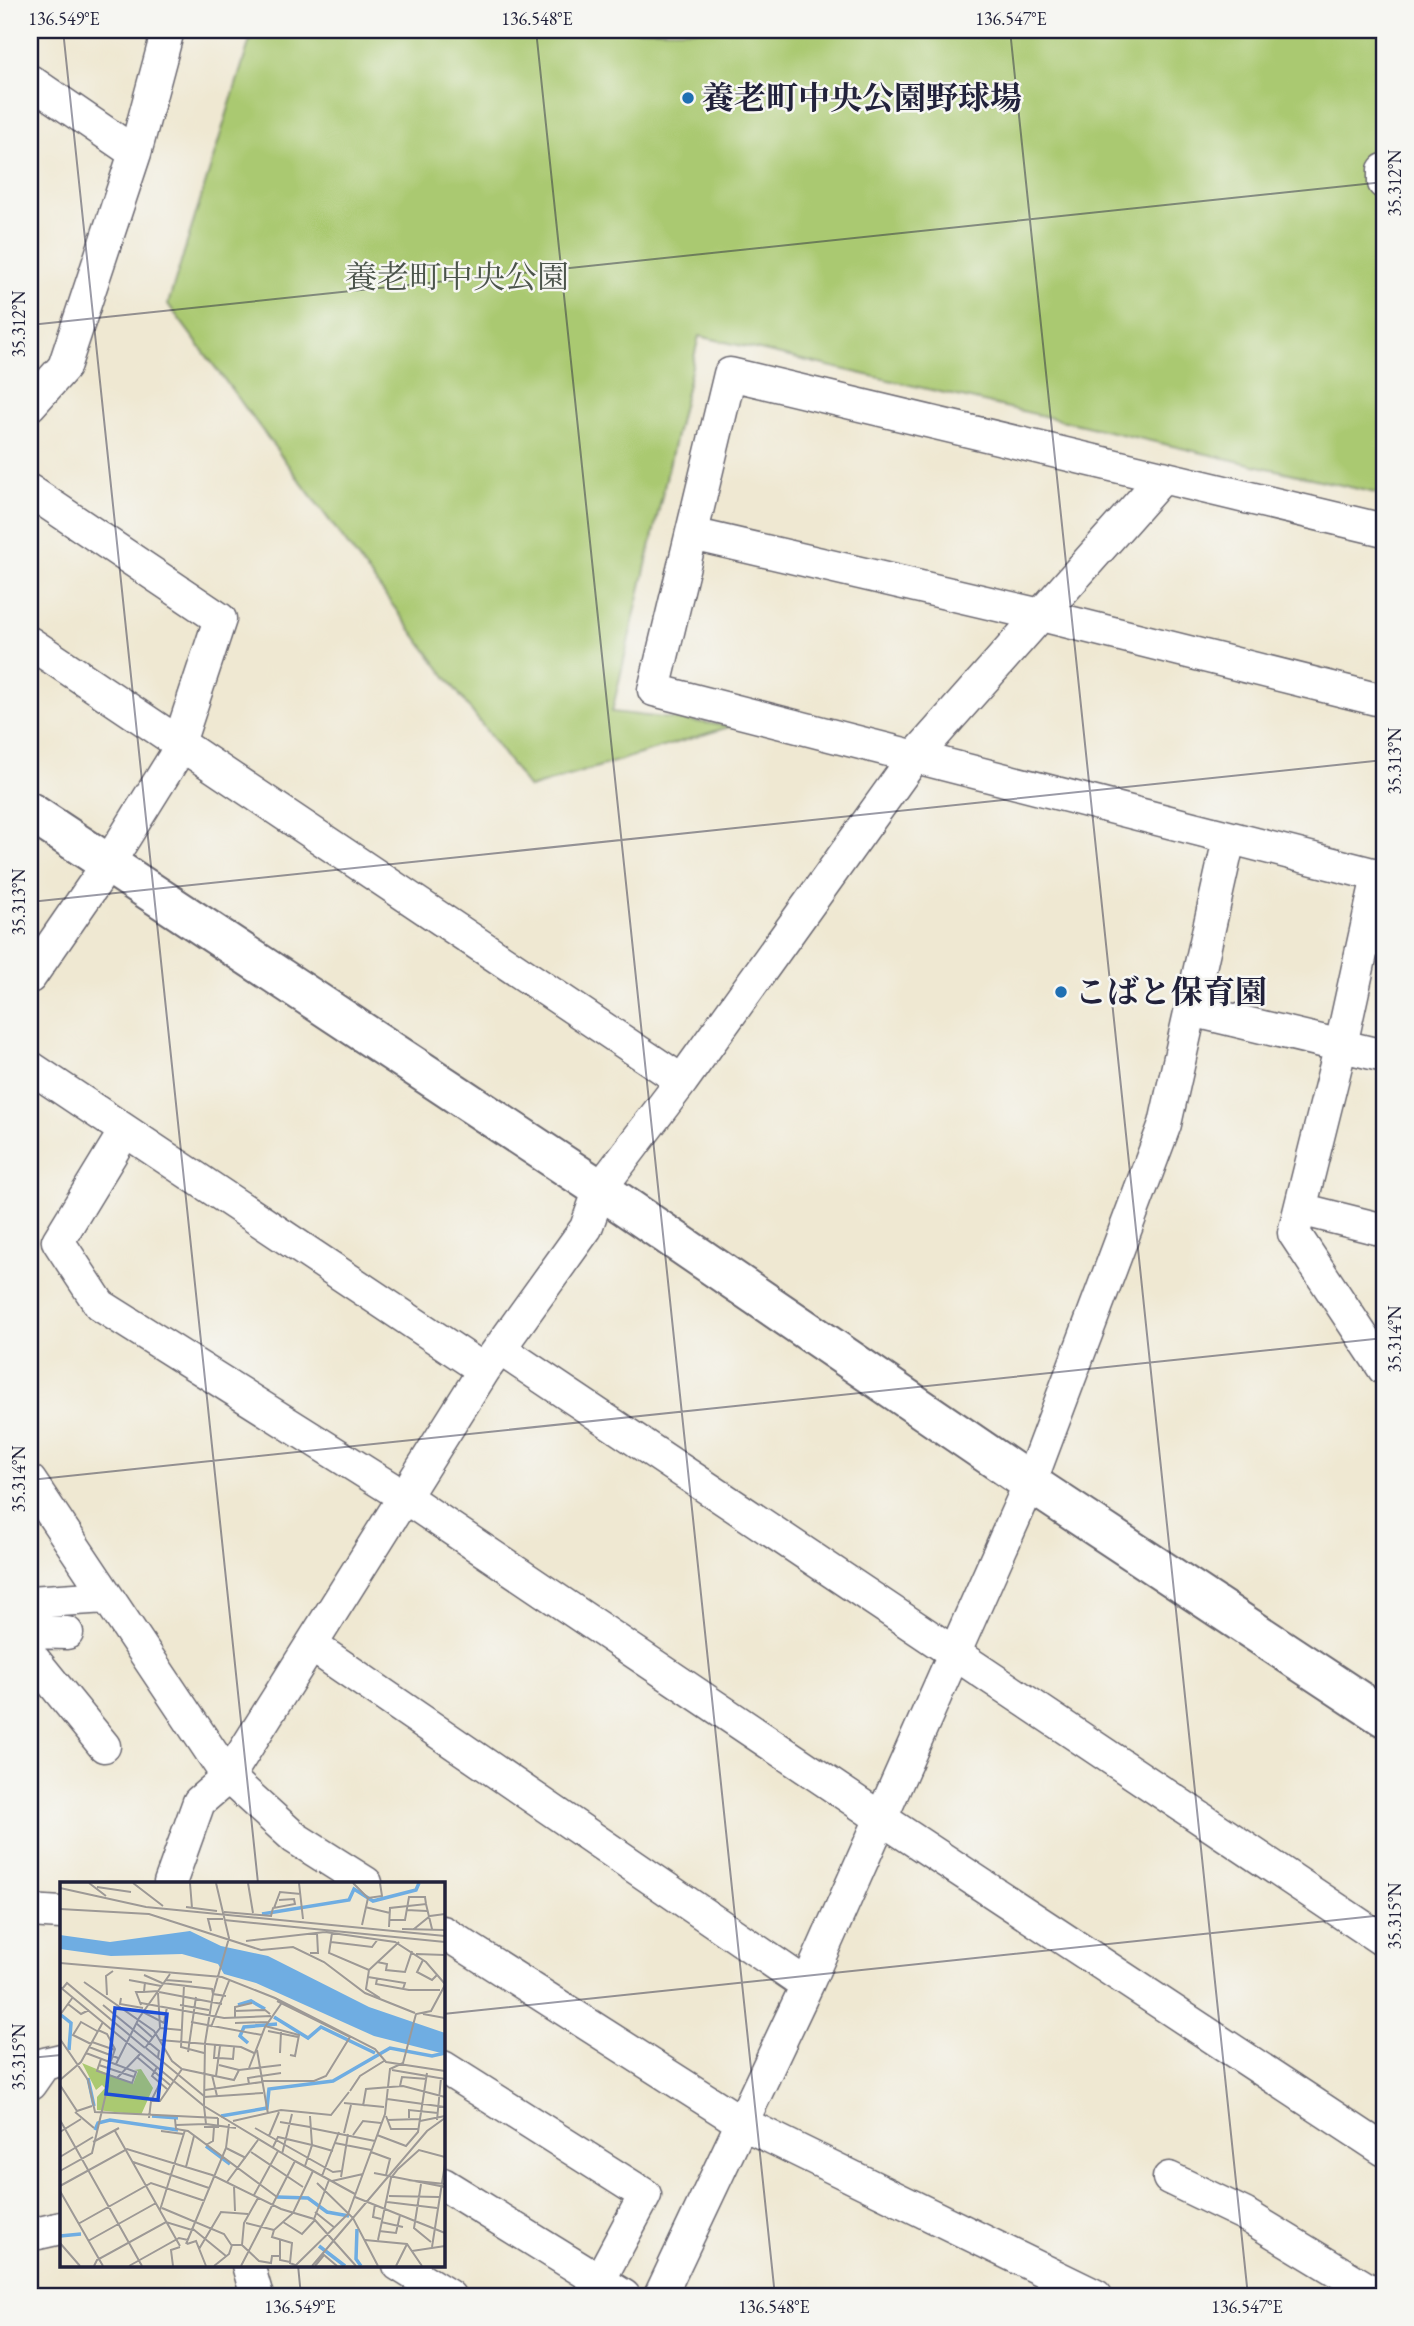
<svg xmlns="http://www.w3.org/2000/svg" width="1414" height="2326" font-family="'EB Garamond','Noto Serif JP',serif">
	<rect width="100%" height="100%" fill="#f6f6f2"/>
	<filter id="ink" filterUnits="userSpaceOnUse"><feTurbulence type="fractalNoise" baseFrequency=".0143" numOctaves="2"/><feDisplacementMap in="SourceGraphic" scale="14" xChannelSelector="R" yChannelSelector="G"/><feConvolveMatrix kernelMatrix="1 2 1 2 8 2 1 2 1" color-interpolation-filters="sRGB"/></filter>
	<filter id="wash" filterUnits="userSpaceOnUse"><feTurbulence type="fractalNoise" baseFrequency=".00686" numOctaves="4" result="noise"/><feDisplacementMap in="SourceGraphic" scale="28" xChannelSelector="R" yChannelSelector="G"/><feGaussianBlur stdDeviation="1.57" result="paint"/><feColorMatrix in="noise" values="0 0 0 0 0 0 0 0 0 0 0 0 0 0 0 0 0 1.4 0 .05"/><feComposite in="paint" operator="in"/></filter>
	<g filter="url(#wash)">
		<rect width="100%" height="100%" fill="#efe8d2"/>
		<path fill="#aac971" stroke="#667656" stroke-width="2" d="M 253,30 L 1384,30 L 1384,495 L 699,336 L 612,712 L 732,726 L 529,788 L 168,304 Z"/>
	</g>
	<g filter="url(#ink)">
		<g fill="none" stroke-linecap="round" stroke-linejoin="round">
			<g stroke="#6a6770" stroke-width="35">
				<path id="minor" d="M 30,81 L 135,153
					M 1384,170 L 1384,183
					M 30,405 L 64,367 L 135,153 L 168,30
					M 30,491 L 220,619 L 174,758 L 108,864 L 30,977
					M 1384,530 L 730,374 L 654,690 L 1384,877
					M 692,534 L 1041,615 L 1384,701
					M 30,643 L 682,1081
					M 1378,876 L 1341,1045 L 1294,1233 L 1384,1369
					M 1191,1010 L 1384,1056
					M 30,1067 L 484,1370
					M 125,1131 L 58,1241 L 100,1305 L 406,1498 L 882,1819 L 1384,2150
					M 1300,1209 L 1384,1230
					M 500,1349 L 1384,1941
					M 30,1481 L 228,1777 L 295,1838 L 366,1883
					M 30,1602 L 106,1597
					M 30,1632 L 67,1633
					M 311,1645 L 807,1985
					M 30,1655 L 104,1746
					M 170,1883 L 199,1802 L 228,1777 L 484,1370 L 586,1228 L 600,1189 L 682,1081 L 913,759 L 1163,477
					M 30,1911 L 61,1913
					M 443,1932 L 744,2124 L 1096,2296
					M 443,2067 L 645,2195 L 600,2279
					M 30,2084 L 44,2064 L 61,2060
					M 1169,2178 L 1244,2214 L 1369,2290
					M 443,2184 L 624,2296
					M 30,2235 L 61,2228
					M 248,2265 L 257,2296
					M 399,2265 L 449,2296
					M 660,2296 L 807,1985 L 1030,1483 L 1165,1124 L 1229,839"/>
			</g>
			<g stroke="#6a6770" stroke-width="42">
				<path id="tertiary" d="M 30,812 L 600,1189 L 1030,1483 L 1384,1717"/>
			</g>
			<use href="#minor" stroke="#fff" stroke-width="32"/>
			<use href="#tertiary" stroke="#fff" stroke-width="38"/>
		</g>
	</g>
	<path fill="none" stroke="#22223b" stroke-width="2" stroke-opacity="0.45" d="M 63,30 L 258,1883M 536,30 L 775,2296M 1010,30 L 1248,2296M 30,325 L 1384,182M 30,902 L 1384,760M 30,1480 L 1384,1338M 443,2014 L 1384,1915M 30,2058 L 61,2055M 298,2265 L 301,2296"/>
	<g fill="#1f6fb2" stroke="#f6f6f2" stroke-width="2.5">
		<circle cx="688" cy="98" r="7"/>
		<circle cx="1061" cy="992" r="7"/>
	</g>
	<g text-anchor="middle" stroke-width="5" stroke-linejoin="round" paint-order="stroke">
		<g font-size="32" font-weight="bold" fill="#22223b" stroke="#f6f6f2" text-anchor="start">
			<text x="702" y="109">養老町中央公園野球場</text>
			<text x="1075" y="1003">こばと保育園</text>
		</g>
		<g font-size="32" fill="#4b544b" stroke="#f6f6f2">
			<text x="457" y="288">養老町中央公園</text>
		</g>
	</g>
	<g transform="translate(60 1882)">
		<rect width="385" height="385" fill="#efe8d2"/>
		<path d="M 22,181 L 73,202 L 78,189 L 74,188 L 81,187 L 93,206 L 81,233 L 37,228 L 37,215 L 45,206 L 42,203 L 36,208 Z" fill="#aac971"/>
		<path d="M 130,49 L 161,64 L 208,74 L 309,125 L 385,151 L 385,172 L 314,154 L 196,101 L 164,92 L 158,82 L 122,72 L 51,74 L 0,67 L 0,53 L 50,60 Z" fill="#6fade2"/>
		<path fill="none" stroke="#6fade2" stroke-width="3.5" d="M 202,32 L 289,18 L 294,7 L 313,19 L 356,8 L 359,1M 178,123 L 191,119 L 205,127M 1,133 L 11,141 L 9,168M 214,135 L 248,156 L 261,145 L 315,171M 188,161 L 180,154 L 184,145 L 217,142M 28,196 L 34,224M 92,234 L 118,236M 161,234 L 207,226 L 209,207 L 273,199 L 330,166 L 372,174 L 385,171M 35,248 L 38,241 L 50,238 L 118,248M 146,264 L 170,282M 217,315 L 248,316 L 267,330 L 289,334M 297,347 L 296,377 L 301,384M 0,354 L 21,352M 259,364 L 285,384"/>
		<path fill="none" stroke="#9d9996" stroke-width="2" d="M 29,1 L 46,14M 73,1 L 103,24M 130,1 L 132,26M 156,1 L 169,56 L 153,112 L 145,161 L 144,224 L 235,279 L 181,384M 188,1 L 193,31M 239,1 L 243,37M 293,1 L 308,16M 37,5 L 71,10M 0,6 L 86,25 L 385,54M 308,16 L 322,14 L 320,1M 126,25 L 157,29M 305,25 L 330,31M 214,26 L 220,10 L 241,12M 0,27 L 89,32 L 201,68 L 233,65 L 264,80 L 305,111 L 355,131M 346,28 L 367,29M 164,30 L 212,34M 211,34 L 213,26 L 235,22 L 234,17 L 219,18M 164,38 L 385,60M 329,38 L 345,38 L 349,15 L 365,15 L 366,22M 302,43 L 308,16M 329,45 L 330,26 L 366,22 L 372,47M 342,47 L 385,48M 354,47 L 370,34 L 385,32M 151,49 L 148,37 L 163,37M 272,51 L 269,71 L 309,88M 186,59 L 265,50 L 335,60 L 366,80 L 385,102M 271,60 L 312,65 L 318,57M 250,71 L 258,71 L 257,51M 356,72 L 385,73M 363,78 L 357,90 L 372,98 L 377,93M 317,80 L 327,82 L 326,88 L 345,90 L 352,69M 0,81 L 162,95 L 215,116 L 315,167 L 326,180 L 385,189M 84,93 L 102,101 L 152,107 L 153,112 L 166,114M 308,95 L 345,101 L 343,107M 317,97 L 316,102 L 349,108 L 380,108M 69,98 L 101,104M 106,98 L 132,100M 24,100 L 94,149 L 112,179 L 122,187 L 174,198 L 179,188M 85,100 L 84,110 L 99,109M 124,103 L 121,165 L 144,171M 0,105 L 144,224 L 146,242 L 176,246M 2,107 L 7,101 L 85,166M 99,110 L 162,122M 47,113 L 46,94 L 53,89M 61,116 L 60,122 L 83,126M 320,116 L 306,107 L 309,88 L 339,60M 81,121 L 164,136 L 211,134M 8,122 L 21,132 L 29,128M 43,123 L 99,169 L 98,175M 81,123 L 76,110 L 84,110M 120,123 L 149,128M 174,129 L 205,128 L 210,132M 83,130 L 104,141 L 107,125M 363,132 L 385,136M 0,133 L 13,115M 175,135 L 175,125 L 192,121M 131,140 L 202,153M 76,141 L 93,156M 175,141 L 208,140M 205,144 L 239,153 L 235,174 L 230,173M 151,145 L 169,99M 100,146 L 121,148M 38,148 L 47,152 L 55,167 L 51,179M 208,149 L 238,155M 0,157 L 28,198 L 35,230 L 158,236M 100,158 L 181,165 L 194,171M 32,160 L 55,168M 31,162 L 13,153 L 21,140 L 37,149M 155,163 L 154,176 L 159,176 L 173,177 L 174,165M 29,165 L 58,176M 85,166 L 100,146 L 98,111M 86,166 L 144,214M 197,168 L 208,232M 128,170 L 136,115M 26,171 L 76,190 L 72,201 L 37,189 L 41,177M 220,171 L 221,150M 77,175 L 110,203M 56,182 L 79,136 L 110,92M 39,183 L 74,195M 159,183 L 179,188 L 221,183M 97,185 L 92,194 L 107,207M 189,186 L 205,145 L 221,122M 332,188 L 385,197M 152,193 L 157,214M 156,194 L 160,164M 57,196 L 80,172M 0,198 L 21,180 L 43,140M 201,199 L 254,199 L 266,194 L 290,155 L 217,119M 189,202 L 188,196 L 221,191M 0,203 L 17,229 L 32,224M 340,204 L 342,195 L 367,197M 145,208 L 202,200M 290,209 L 300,194 L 324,179M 144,215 L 203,211M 327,217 L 385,225M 91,219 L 100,219 L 122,187M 284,221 L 324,225M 303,224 L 306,207 L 343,204 L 385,215M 15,230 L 34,246M 326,234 L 331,247 L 359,247M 89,236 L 91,219 L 100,201M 349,236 L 349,228 L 378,231M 115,237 L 116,247 L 128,249 L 217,315M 0,238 L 82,384M 327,238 L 360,237M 377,238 L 381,196M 173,239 L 221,228 L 271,233 L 289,210M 360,239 L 385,234M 220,240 L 250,245M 116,243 L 146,242M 144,245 L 158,245 L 158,236M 195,246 L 273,290 L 281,289M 250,246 L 315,259M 55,249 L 120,364M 101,249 L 123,252M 0,250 L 21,237M 284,251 L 291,223M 293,253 L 303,239 L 321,241M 317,253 L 346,264 L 358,250 L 367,191M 209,254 L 219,230M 33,260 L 59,246M 275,261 L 311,268M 146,263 L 153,259 L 154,245M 252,263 L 273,269M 213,265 L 218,255 L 252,263M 166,266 L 186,276M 191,270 L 243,305M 311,270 L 330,277 L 326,293M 222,272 L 232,232M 0,275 L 33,255M 235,279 L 295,312M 73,280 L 149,306M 245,284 L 252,263 L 250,234M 126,285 L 134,254M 0,289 L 32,271 L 48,203M 314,291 L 385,305M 262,294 L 279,250M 281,295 L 288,252M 347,298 L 385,302M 272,299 L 303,292M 167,300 L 198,258M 257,301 L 293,336 L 318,384M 361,302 L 354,346 L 371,360M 0,304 L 67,267 L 152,293 L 221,327 L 254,337 L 296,384M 174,304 L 175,329M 0,309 L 43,384M 194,313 L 218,269M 329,314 L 379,315M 295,315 L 385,351M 198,316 L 184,341 L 182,363 L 199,379 L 211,381 L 212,374 L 219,374M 327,320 L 377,326M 315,322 L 313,335 L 321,337M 102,326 L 164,352 L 172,364M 100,328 L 125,248M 255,330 L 275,346M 254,337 L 269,298M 223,340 L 242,352 L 255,338M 321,340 L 343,345M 186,341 L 214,348M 18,342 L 91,301 L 145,319M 133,347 L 166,374M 319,349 L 336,351 L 340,333M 220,357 L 220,378 L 230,380M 305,358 L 347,362 L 362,384M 318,358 L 331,296 L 338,287 L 359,268 L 385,275M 28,359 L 96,321M 0,361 L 20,384M 126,362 L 166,266 L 169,242M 127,362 L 136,359 L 146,384M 372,365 L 385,282M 139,367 L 161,330 L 188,332M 352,369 L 385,364M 235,383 L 230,381 L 232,361 L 212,355 L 214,348 L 233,331 L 253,289M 34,384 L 37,378 L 106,340 L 132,348M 69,384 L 119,356 L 128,358M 113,384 L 111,368 L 120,365M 154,384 L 169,372 L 172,363 L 182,363M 235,384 L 288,332 L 325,232 L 330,187 L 343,181 L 356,132 L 371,129 L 385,103M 252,384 L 367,249 L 385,236M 255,384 L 264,373 L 277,384M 336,384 L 347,362"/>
		<path fill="#1d4ed8" fill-opacity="0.15" stroke="#1d4ed8" stroke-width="3.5" d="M 55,126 L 107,132 L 98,218 L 46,212 Z"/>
		<rect width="385" height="385" fill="none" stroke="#22223b" stroke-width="3.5"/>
	</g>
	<rect width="1414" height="2326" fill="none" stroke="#f6f6f2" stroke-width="77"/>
	<rect x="38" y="38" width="1338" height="2250" fill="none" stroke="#22223b" stroke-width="2.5"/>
	<g font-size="18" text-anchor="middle" fill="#22223b">
		<text x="64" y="25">136.549°E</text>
		<text x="537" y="25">136.548°E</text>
		<text x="1011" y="25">136.547°E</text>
		<text transform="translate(1395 183) rotate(-90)" y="6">35.312°N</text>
		<text transform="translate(19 324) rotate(-90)" y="6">35.312°N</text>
		<text transform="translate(1395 761) rotate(-90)" y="6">35.313°N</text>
		<text transform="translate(19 902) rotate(-90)" y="6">35.313°N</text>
		<text transform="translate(1395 1339) rotate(-90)" y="6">35.314°N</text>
		<text transform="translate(19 1479) rotate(-90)" y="6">35.314°N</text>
		<text transform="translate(1395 1916) rotate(-90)" y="6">35.315°N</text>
		<text transform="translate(19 2057) rotate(-90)" y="6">35.315°N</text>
		<text x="300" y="2313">136.549°E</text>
		<text x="774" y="2313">136.548°E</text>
		<text x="1247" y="2313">136.547°E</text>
	</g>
</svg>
